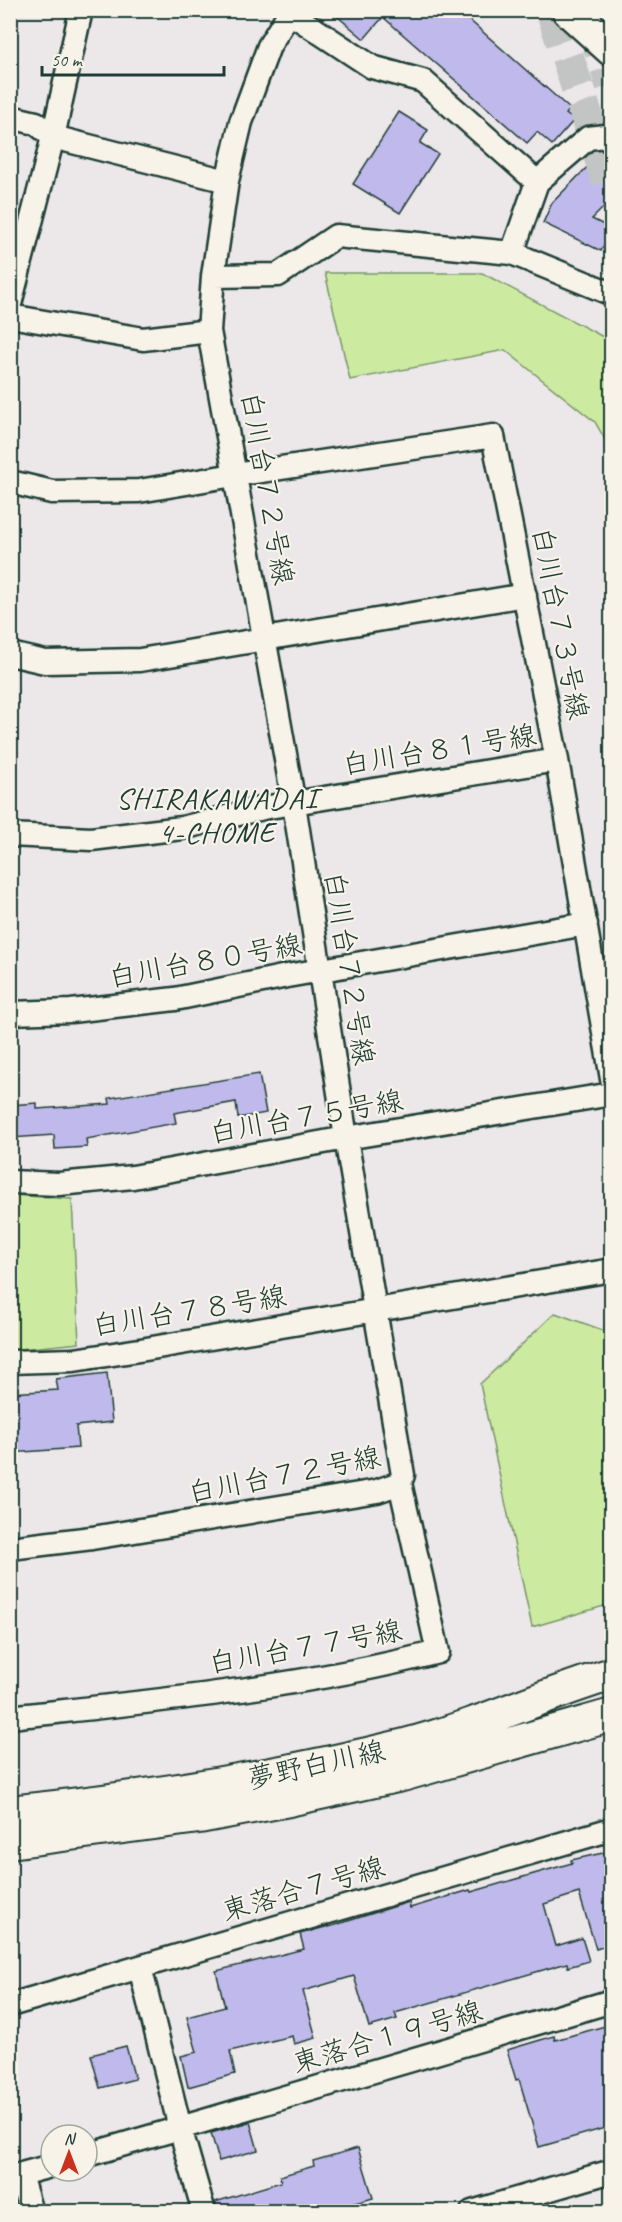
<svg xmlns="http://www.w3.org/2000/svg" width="622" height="2222" font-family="Caveat,'Klee One',sans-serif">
	<rect width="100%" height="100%" fill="#ece7e9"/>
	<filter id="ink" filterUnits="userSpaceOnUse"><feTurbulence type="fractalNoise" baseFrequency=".0167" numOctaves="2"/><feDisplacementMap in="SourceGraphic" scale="12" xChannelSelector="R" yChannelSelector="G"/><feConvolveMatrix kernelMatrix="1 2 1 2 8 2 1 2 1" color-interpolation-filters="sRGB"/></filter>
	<g filter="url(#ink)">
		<path fill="#cdeaa1" stroke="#76946a" stroke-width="1.5" d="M 325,273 L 482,273 L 611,341 L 611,450 L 595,422 L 505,350 L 350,380 Z
			M 11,1195 L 72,1199 L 79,1343 L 11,1350 Z
			M 555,1313 L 611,1333 L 611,1604 L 532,1627 L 480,1384 Z"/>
		<path fill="#c0b9eb" stroke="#1f3d34" stroke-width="1.5" d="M 330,10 L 458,10 L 570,109 L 566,114 L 574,120 L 552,145 L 537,132 L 527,143 L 383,17 L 364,39 Z
			M 399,112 L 428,130 L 420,143 L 438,154 L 400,213 L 353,184 Z
			M 602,152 L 612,156 L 612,199 L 592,219 L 612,229 L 601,251 L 543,223 L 552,203 Z
			M 259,1074 L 266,1113 L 238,1118 L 236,1102 L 174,1113 L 176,1123 L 86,1139 L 87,1147 L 55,1149 L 54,1135 L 10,1138 L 10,1105 L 37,1103 L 37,1109 L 110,1104 L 109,1098 Z
			M 107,1373 L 112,1422 L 76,1426 L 78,1448 L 10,1453 L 10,1393 L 58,1390 L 56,1379 Z
			M 612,1851 L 612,1944 L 596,1949 L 579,1893 L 544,1904 L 556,1946 L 582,1938 L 589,1961 L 568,1967 L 567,1963 L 395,2013 L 397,2019 L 369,2027 L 354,1976 L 303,1991 L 316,2038 L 294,2044 L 292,2036 L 230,2051 L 235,2074 L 188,2087 L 181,2056 L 197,2052 L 187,2017 L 225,2007 L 216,1971 L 304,1949 L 300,1934 L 329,1926 L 329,1927 L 409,1902 L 410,1908 L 470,1890 L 471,1892 L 572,1863 L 571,1860 Z
			M 612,2024 L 612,2126 L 539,2147 L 519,2079 L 516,2080 L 507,2050 L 554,2036 L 555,2040 Z
			M 126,2046 L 135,2079 L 100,2088 L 91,2055 Z
			M 250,2122 L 258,2150 L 219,2161 L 211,2133 Z
			M 358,2148 L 373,2198 L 327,2211 L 217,2211 L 215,2202 L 281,2182 L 280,2176 L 314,2166 L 313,2161 Z"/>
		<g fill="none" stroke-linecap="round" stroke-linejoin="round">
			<path stroke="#c3c5c5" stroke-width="33" stroke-dasharray="33 16" stroke-linecap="butt" d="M 552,10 L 612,193
				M 591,21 L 612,85"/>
			<g stroke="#1f3d34" stroke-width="27">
				<path id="street" d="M 290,13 L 372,67 L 423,81 L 537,182
					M 10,117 L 36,123 L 53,137 L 227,181
					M 512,253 L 537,182 L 588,138 L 605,136 L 612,143
					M 213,276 L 278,275 L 336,236 L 512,253 L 612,294
					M 10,304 L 53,137 L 81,10
					M 10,316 L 143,339 L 209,331
					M 10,482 L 52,492 L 139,491 L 234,475 L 493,436 L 557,760 L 612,1079
					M 10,654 L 45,662 L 140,660 L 525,595
					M 10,835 L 91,839 L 182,828 L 263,808 L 557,760
					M 10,1013 L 71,1011 L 175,999 L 287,976 L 586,924
					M 10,1182 L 59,1184 L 133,1177 L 346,1138 L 612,1094
					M 10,1362 L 74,1360 L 146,1349 L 612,1270
					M 10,1548 L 92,1538 L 377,1491 L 400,1483 L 403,1475 L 346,1138 L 294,804 L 209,331 L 213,276 L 227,181 L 241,122 L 269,46 L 291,10
					M 10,1717 C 154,1701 299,1688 438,1652 L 400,1483
					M 140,1967 L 180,2128 L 612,2001
					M 10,2005 L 612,1829
					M 87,2155 L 180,2128 L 204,2212
					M 20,2175 L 31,2212
					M 10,2177 L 51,2166
					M 472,2212 L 612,2171"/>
			</g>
			<g stroke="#1f3d34" stroke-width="36">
				<path id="secondary" d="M 10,1812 C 143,1798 275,1777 405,1745 C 475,1727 542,1695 612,1674
					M 10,1842 L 199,1817 L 289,1800 L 402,1775 L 612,1715"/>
			</g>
			<g stroke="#1f3d34" stroke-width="38">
				<path id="primary" d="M 569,10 L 612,49"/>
			</g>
			<use href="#street" stroke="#f7f3e8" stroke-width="22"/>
			<use href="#secondary" stroke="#f7f3e8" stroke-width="32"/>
			<use href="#primary" stroke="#f7f3e8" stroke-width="33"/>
		</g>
	</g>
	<g text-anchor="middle" stroke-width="4.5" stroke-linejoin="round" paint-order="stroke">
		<g font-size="28" fill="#1f3d34" stroke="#f7f3e8">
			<text transform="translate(268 488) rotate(80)" y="10">白川台７２号線</text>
			<text transform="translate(561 623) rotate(79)" y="10">白川台７３号線</text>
			<text transform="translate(439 749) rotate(-9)" y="10">白川台８１号線</text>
			<text transform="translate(205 960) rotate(-10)" y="10">白川台８０号線</text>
			<text transform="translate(350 968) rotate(81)" y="10">白川台７２号線</text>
			<text transform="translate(306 1116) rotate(-10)" y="10">白川台７５号線</text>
			<text transform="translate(189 1310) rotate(-9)" y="10">白川台７８号線</text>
			<text transform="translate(284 1474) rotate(-11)" y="10">白川台７２号線</text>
			<text transform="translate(305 1646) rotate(-10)" y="10">白川台７７号線</text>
			<text transform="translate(316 1764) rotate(-12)" y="10">夢野白川線</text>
			<text transform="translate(303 1888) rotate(-16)" y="10">東落合７号線</text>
			<text transform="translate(387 2036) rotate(-16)" y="10">東落合１９号線</text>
		</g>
		<g font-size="30" letter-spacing="1.5" fill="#1f3d34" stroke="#f7f3e8">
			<text x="217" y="808">SHIRAKAWADAI<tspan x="217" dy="34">4-CHOME</tspan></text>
		</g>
	</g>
	<rect width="622" height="2222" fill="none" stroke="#f7f3e8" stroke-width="36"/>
	<rect x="18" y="18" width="586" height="2186" fill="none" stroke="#1f3d34" stroke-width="2" filter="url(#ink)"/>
	<g transform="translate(69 2153)"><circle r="28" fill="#f7f3e8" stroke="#a1aaa0" stroke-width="1.5"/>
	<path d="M0-4.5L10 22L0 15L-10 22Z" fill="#c8321e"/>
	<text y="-9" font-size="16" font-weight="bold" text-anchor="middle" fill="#1f3d34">N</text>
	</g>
	<path d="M42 66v9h182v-9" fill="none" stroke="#1f3d34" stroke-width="3"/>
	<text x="51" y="66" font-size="18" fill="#1f3d34" stroke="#f7f3e8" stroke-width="4.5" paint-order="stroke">50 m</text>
</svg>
